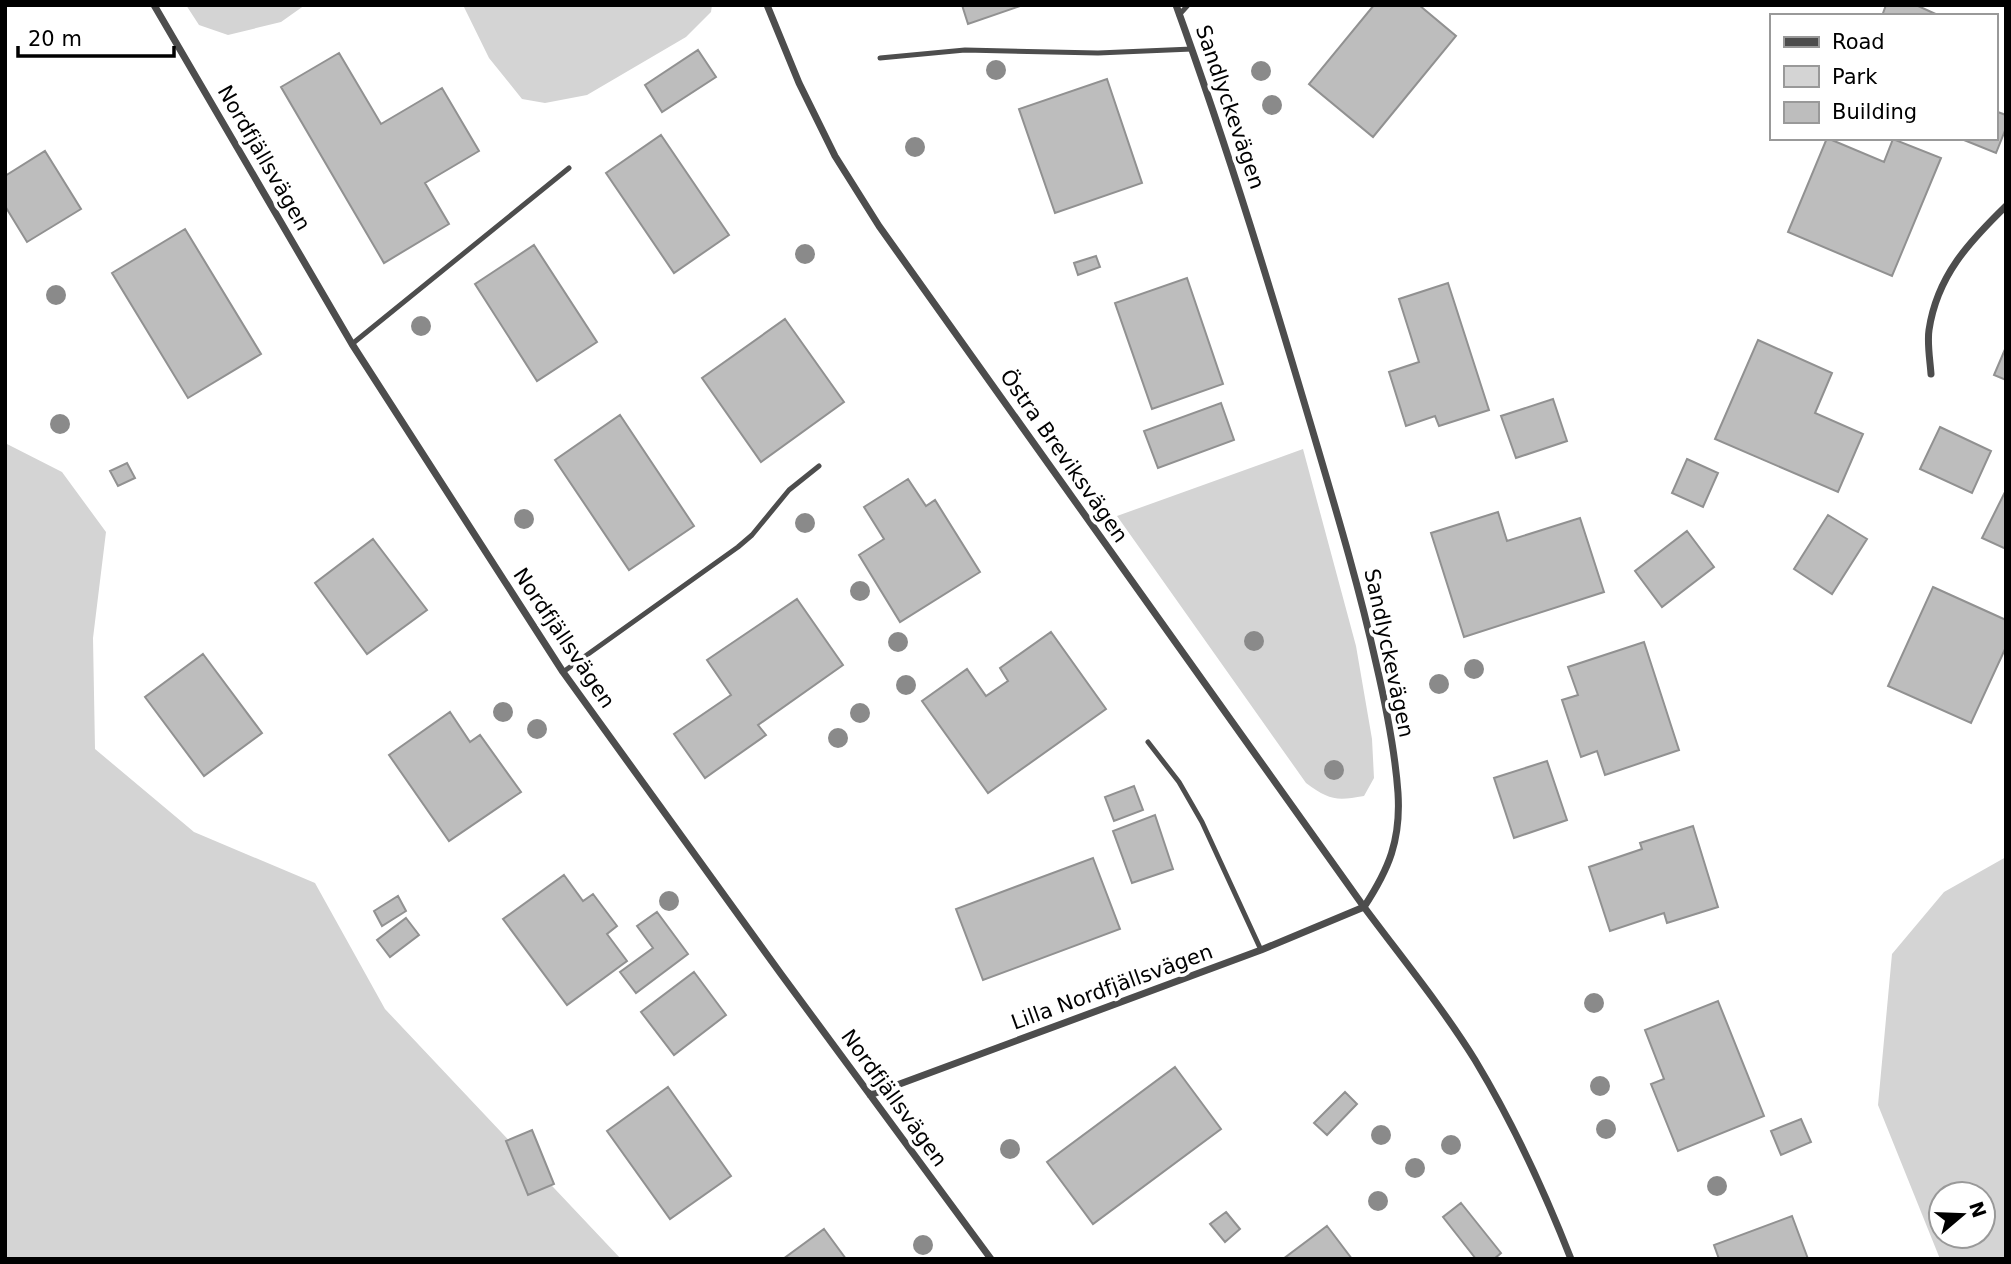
<svg xmlns="http://www.w3.org/2000/svg" width="2011" height="1264" font-family="'DejaVu Sans',sans-serif">
	<rect width="100%" height="100%" fill="#fff"/>
	<path fill="#d4d4d4" fill-rule="evenodd" d="M 186,5 L 305,5 L 281,22 L 228,35 L 199,25 Z
		M 463,5 L 712,5 L 711,12 L 686,37 L 587,95 L 545,103 L 522,99 L 489,58 Z
		M 5,443 L 62,472 L 106,532 L 93,638 L 95,749 L 194,832 L 315,883 L 385,1009 L 621,1259 L 5,1259 Z
		M 1303,449 L 1356,646 L 1372,739 L 1374,778 L 1364,796 C 1336,801 1329,800 1306,783 L 1117,516 Z
		M 2006,857 L 2006,1259 L 1940,1259 L 1878,1105 L 1892,954 L 1944,892 ZM 1983,1194 L 1983,1236 L 1941,1236 L 1941,1194 Z"/>
	<path fill="#bdbdbd" stroke="#919191" stroke-width="2" d="M 962,5 L 1023,5 L 968,24 Z
		M 1374,5 L 1419,5 L 1456,36 L 1373,137 L 1309,84 Z
		M 1886,5 L 1916,5 L 1940,16 L 1882,16 Z
		M 698,50 L 716,77 L 662,112 L 645,85 Z
		M 339,53 L 381,124 L 442,88 L 479,151 L 425,183 L 449,224 L 384,263 L 281,87 Z
		M 1107,79 L 1142,183 L 1055,213 L 1019,109 Z
		M 1995,111 L 2006,115 L 2006,128 L 1996,153 L 1959,138 L 1995,138 Z
		M 661,135 L 729,235 L 674,273 L 606,173 Z
		M 1827,138 L 1884,162 L 1893,139 L 1941,158 L 1892,276 L 1788,232 Z
		M 45,151 L 81,209 L 27,242 L 5,206 L 5,176 Z
		M 185,229 L 261,354 L 188,398 L 112,273 Z
		M 534,245 L 597,342 L 537,381 L 475,284 Z
		M 1096,256 L 1100,267 L 1078,275 L 1074,263 Z
		M 1187,278 L 1223,384 L 1152,409 L 1115,303 Z
		M 1448,283 L 1489,410 L 1439,426 L 1435,416 L 1406,426 L 1389,372 L 1419,362 L 1399,299 Z
		M 785,319 L 844,402 L 761,462 L 702,378 Z
		M 1758,340 L 1832,373 L 1815,413 L 1863,434 L 1838,492 L 1715,439 Z
		M 2006,347 L 2006,380 L 1994,375 Z
		M 1553,399 L 1567,441 L 1516,458 L 1501,416 Z
		M 1221,403 L 1234,440 L 1158,468 L 1144,431 Z
		M 620,415 L 694,526 L 629,570 L 555,460 Z
		M 1940,427 L 1991,451 L 1972,493 L 1920,469 Z
		M 1687,459 L 1718,473 L 1703,507 L 1672,493 Z
		M 127,463 L 135,478 L 118,486 L 110,471 Z
		M 908,479 L 926,506 L 935,500 L 980,572 L 900,622 L 859,555 L 884,539 L 864,507 Z
		M 2006,490 L 2006,549 L 1982,538 Z
		M 1498,512 L 1507,541 L 1580,518 L 1604,592 L 1464,637 L 1431,533 Z
		M 1828,515 L 1867,539 L 1832,594 L 1794,569 Z
		M 1687,531 L 1714,567 L 1662,607 L 1635,571 Z
		M 373,539 L 427,610 L 367,654 L 315,583 Z
		M 1933,587 L 2006,620 L 2006,647 L 1971,723 L 1888,686 Z
		M 797,599 L 843,665 L 758,725 L 766,735 L 705,778 L 674,734 L 731,695 L 707,660 Z
		M 1051,632 L 1106,709 L 988,793 L 922,701 L 967,669 L 986,696 L 1008,681 L 1000,668 Z
		M 1644,642 L 1679,750 L 1605,775 L 1597,751 L 1581,757 L 1562,700 L 1578,695 L 1568,667 Z
		M 203,654 L 262,733 L 204,776 L 145,697 Z
		M 450,712 L 470,742 L 480,735 L 521,792 L 449,841 L 389,755 Z
		M 1547,761 L 1567,820 L 1514,838 L 1494,778 Z
		M 1134,786 L 1143,810 L 1114,821 L 1105,797 Z
		M 1155,815 L 1173,869 L 1132,883 L 1113,831 Z
		M 1693,826 L 1718,907 L 1667,923 L 1664,913 L 1610,931 L 1589,867 L 1642,849 L 1640,843 Z
		M 1093,858 L 1120,929 L 983,980 L 956,909 Z
		M 564,875 L 583,901 L 593,894 L 617,926 L 607,934 L 627,961 L 567,1005 L 503,919 Z
		M 398,896 L 406,911 L 382,926 L 374,911 Z
		M 657,912 L 688,954 L 636,993 L 620,972 L 653,948 L 637,926 Z
		M 406,918 L 419,935 L 390,957 L 377,940 Z
		M 694,972 L 726,1015 L 674,1055 L 641,1012 Z
		M 1718,1001 L 1764,1116 L 1678,1151 L 1651,1084 L 1664,1079 L 1645,1030 Z
		M 1175,1067 L 1221,1129 L 1093,1224 L 1047,1162 Z
		M 668,1087 L 731,1176 L 670,1219 L 607,1131 Z
		M 1345,1092 L 1357,1104 L 1327,1135 L 1314,1123 Z
		M 1801,1119 L 1811,1142 L 1781,1155 L 1771,1131 Z
		M 532,1130 L 554,1184 L 528,1195 L 506,1141 Z
		M 1461,1203 L 1501,1253 L 1494,1259 L 1476,1259 L 1443,1217 Z
		M 1226,1212 L 1240,1229 L 1225,1242 L 1210,1224 Z
		M 1792,1216 L 1808,1259 L 1719,1259 L 1714,1245 Z
		M 1327,1226 L 1352,1259 L 1283,1259 Z
		M 824,1229 L 846,1259 L 783,1259 Z"/>
	<g fill="none" stroke-linecap="round" stroke-linejoin="round">
		<path stroke="#4d4d4d" stroke-width="5" d="M 1179,15 L 1188,5
			M 880,58 L 965,50 L 1098,53 L 1192,49
			M 352,344 L 569,168
			M 563,672 L 738,547 L 752,535 L 789,490 L 819,466
			M 1148,742 L 1179,782 L 1202,822 L 1261,950"/>
		<path stroke="#4d4d4d" stroke-width="7" d="M 154,5 L 352,344 L 563,672 L 781,974 L 991,1259
			M 767,5 L 799,83 L 835,156 L 879,226 L 1364,907 C 1402,958 1442,1007 1475,1060 C 1513,1123 1544,1190 1571,1259
			M 1176,5 C 1229,151 1274,300 1318,449 C 1339,520 1360,591 1376,663 C 1386,706 1395,750 1398,793 C 1401,840 1389,869 1364,907
			M 1931,374 C 1930,360 1927,343 1929,330 C 1937,276 1969,242 2006,206
			M 870,1095 L 1261,950 L 1364,907"/>
	</g>
	<g fill="#8a8a8a">
		<circle cx="996" cy="70" r="10"/>
		<circle cx="1261" cy="71" r="10"/>
		<circle cx="1272" cy="105" r="10"/>
		<circle cx="915" cy="147" r="10"/>
		<circle cx="805" cy="254" r="10"/>
		<circle cx="56" cy="295" r="10"/>
		<circle cx="421" cy="326" r="10"/>
		<circle cx="60" cy="424" r="10"/>
		<circle cx="524" cy="519" r="10"/>
		<circle cx="805" cy="523" r="10"/>
		<circle cx="860" cy="591" r="10"/>
		<circle cx="1254" cy="641" r="10"/>
		<circle cx="898" cy="642" r="10"/>
		<circle cx="1474" cy="669" r="10"/>
		<circle cx="1439" cy="684" r="10"/>
		<circle cx="906" cy="685" r="10"/>
		<circle cx="503" cy="712" r="10"/>
		<circle cx="860" cy="713" r="10"/>
		<circle cx="537" cy="729" r="10"/>
		<circle cx="838" cy="738" r="10"/>
		<circle cx="1334" cy="770" r="10"/>
		<circle cx="669" cy="901" r="10"/>
		<circle cx="1594" cy="1003" r="10"/>
		<circle cx="1600" cy="1086" r="10"/>
		<circle cx="1606" cy="1129" r="10"/>
		<circle cx="1381" cy="1135" r="10"/>
		<circle cx="1451" cy="1145" r="10"/>
		<circle cx="1010" cy="1149" r="10"/>
		<circle cx="1415" cy="1168" r="10"/>
		<circle cx="1717" cy="1186" r="10"/>
		<circle cx="1378" cy="1201" r="10"/>
		<circle cx="923" cy="1245" r="10"/>
	</g>
	<g text-anchor="middle" stroke-width="7" stroke-linejoin="round" paint-order="stroke">
		<g font-size="21" fill="#000" stroke="#fff">
			<text transform="translate(1230 107) rotate(71)" y="7">Sandlyckevägen</text>
			<text transform="translate(264 158) rotate(60)" y="7">Nordfjällsvägen</text>
			<text transform="translate(1064 456) rotate(55)" y="7">Östra Breviksvägen</text>
			<text transform="translate(564 638) rotate(56)" y="7">Nordfjällsvägen</text>
			<text transform="translate(1389 653) rotate(78)" y="7">Sandlyckevägen</text>
			<text transform="translate(1112 987) rotate(-20)" y="7">Lilla Nordfjällsvägen</text>
			<text transform="translate(894 1098) rotate(54)" y="7">Nordfjällsvägen</text>
		</g>
	</g>
	<rect width="2011" height="1264" fill="none" stroke="#000000" stroke-width="14"/>
	<rect x="1770" y="14" width="228" height="126" fill="#ffffff" stroke="#999999" stroke-width="2"/>
	<rect x="1784" y="37" width="35" height="10" fill="#4d4d4d" stroke="#999999" stroke-width="2"/>
	<text x="1832" y="49" font-size="21" fill="#000000">Road</text>
	<rect x="1784" y="66" width="35" height="21" fill="#d4d4d4" stroke="#999999" stroke-width="2"/>
	<text x="1832" y="84" font-size="21" fill="#000000">Park</text>
	<rect x="1784" y="102" width="35" height="21" fill="#bdbdbd" stroke="#999999" stroke-width="2"/>
	<text x="1832" y="119" font-size="21" fill="#000000">Building</text>
	<g transform="translate(1962 1215) rotate(71)"><circle r="33" fill="#ffffff" stroke="#999999" stroke-width="2"/>
	<path d="M0-5L12 26L0 18L-12 26Z" fill="#000000"/>
	<text y="-10" font-size="19" font-weight="bold" text-anchor="middle" fill="#000000">N</text>
	</g>
	<path d="M18 46v10h156v-10" fill="none" stroke="#000000" stroke-width="3.5"/>
	<text x="28" y="46" font-size="21" fill="#000000" stroke="#ffffff" stroke-width="5" paint-order="stroke">20 m</text>
</svg>
